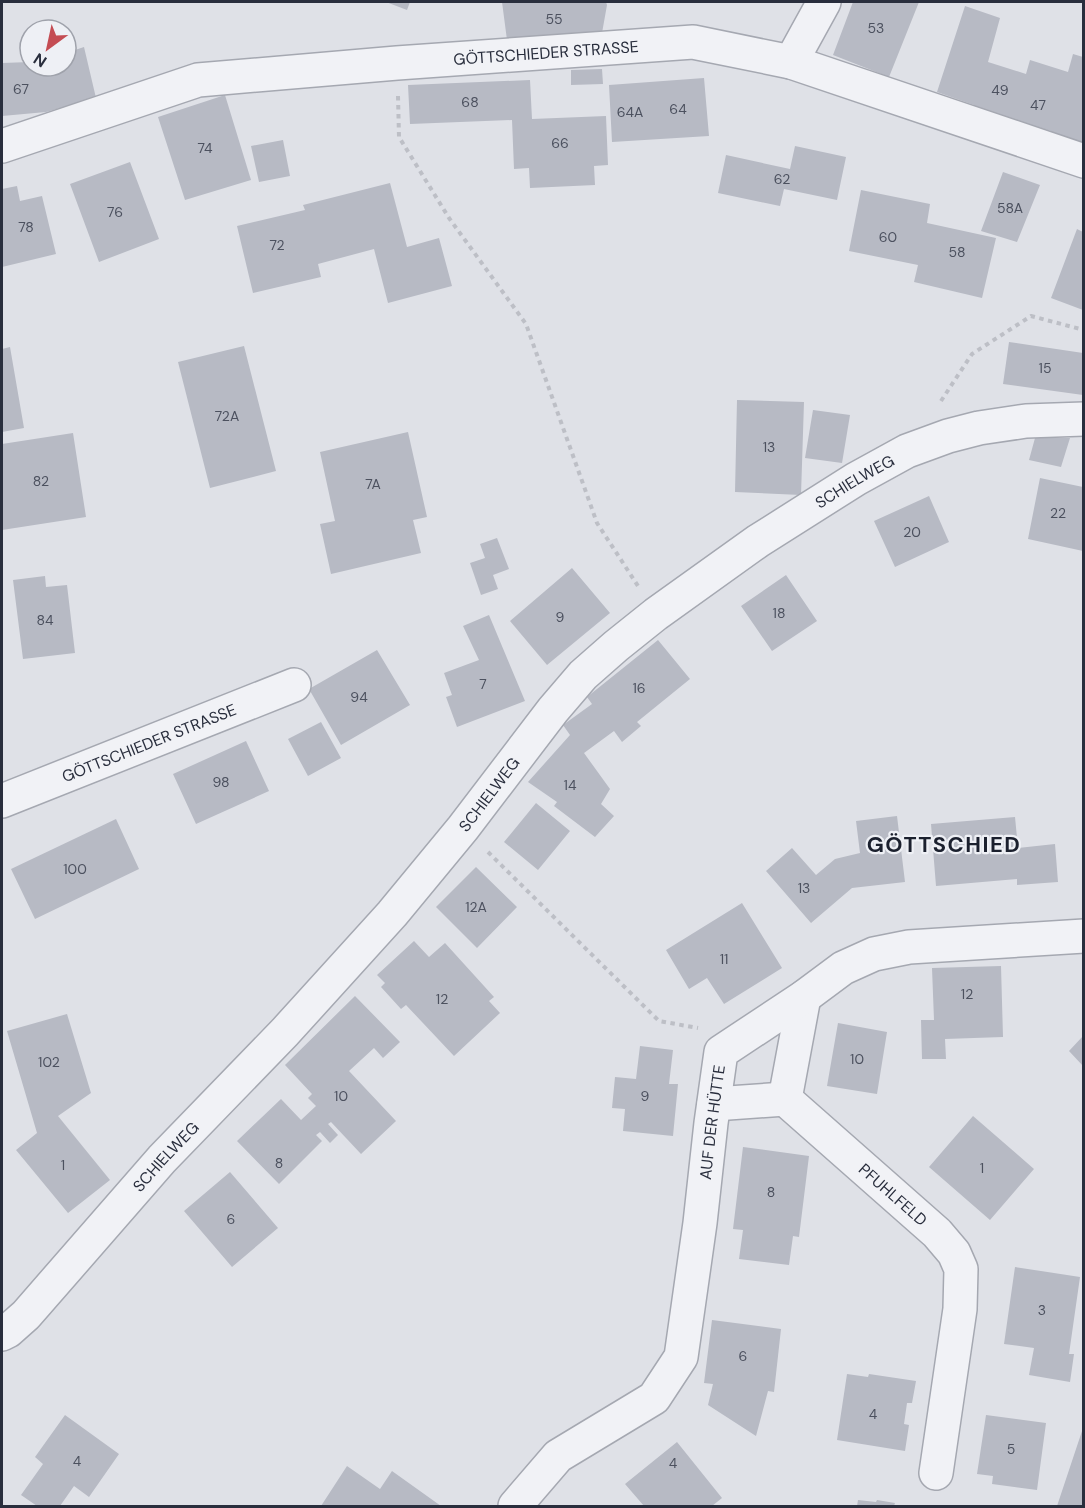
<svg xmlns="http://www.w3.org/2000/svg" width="1085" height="1508" font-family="'DM Sans',sans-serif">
	<rect width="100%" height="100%" fill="#dfe1e7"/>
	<path fill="#b7bac4" d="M 386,2 L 410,2 L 407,10 Z
		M 502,2 L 606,2 L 607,5 L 602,33 L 507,40 Z
		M 853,2 L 919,2 L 889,77 L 833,55 Z
		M 965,6 L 1000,18 L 988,62 L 1026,74 L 1030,60 L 1068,72 L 1073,54 L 1083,57 L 1083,154 L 1047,143 L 1051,131 L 1012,119 L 971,114 L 974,105 L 937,92 Z
		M 84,47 L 96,98 L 46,112 L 2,116 L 2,63 L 30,62 L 30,66 L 66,66 L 66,53 Z
		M 602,69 L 603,84 L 571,85 L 571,70 Z
		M 704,78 L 709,136 L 612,142 L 609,85 Z
		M 530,80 L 532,119 L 606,116 L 608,165 L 594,166 L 595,185 L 530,188 L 529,168 L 514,169 L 512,120 L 410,124 L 408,85 Z
		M 225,95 L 251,180 L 185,200 L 158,117 Z
		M 283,140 L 290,176 L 259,182 L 251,146 Z
		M 795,146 L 846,157 L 837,200 L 784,189 L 780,206 L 718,193 L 726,155 L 790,169 Z
		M 130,162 L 159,239 L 99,262 L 70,184 Z
		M 1003,172 L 1040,185 L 1017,242 L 981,231 Z
		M 390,183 L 407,247 L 439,238 L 452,286 L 388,303 L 374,249 L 318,264 L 321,277 L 253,293 L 237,226 L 305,210 L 303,205 Z
		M 17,186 L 20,201 L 42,196 L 56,254 L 2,267 L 2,189 Z
		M 861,190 L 930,204 L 927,223 L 996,238 L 982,298 L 914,282 L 918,265 L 849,251 Z
		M 1077,229 L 1083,232 L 1083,310 L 1051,298 Z
		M 1009,342 L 1083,353 L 1083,395 L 1003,384 Z
		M 244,346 L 276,471 L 210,488 L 178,362 Z
		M 10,347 L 24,428 L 2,432 L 2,349 Z
		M 737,400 L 804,402 L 801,495 L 735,492 Z
		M 813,410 L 850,415 L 842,463 L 805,458 Z
		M 408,432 L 427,517 L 413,520 L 421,553 L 331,574 L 320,524 L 335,521 L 320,452 Z
		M 73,433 L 86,517 L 2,530 L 2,444 Z
		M 1035,438 L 1070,438 L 1061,467 L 1029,460 Z
		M 1040,478 L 1083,487 L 1083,551 L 1028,539 Z
		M 929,496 L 949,542 L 895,567 L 874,521 Z
		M 497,538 L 509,569 L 493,575 L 498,589 L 481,595 L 470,563 L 485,558 L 480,544 Z
		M 572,568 L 610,613 L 547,665 L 510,621 Z
		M 786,575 L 817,621 L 772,651 L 741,606 Z
		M 45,576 L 46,587 L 67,585 L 75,653 L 23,659 L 13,580 Z
		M 489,615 L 525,701 L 457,727 L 446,697 L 452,695 L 444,673 L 479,660 L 463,626 Z
		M 658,640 L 690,679 L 637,722 L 641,726 L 622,742 L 614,731 L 584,753 L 610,789 L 601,804 L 614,816 L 595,837 L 554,806 L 557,802 L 528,782 L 570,735 L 563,725 L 592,704 L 587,697 Z
		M 377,650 L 410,705 L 341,745 L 309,689 Z
		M 321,722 L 341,758 L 308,776 L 288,739 Z
		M 246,741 L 269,791 L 196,824 L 173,774 Z
		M 536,803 L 570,831 L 538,870 L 504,842 Z
		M 897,816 L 905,882 L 852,888 L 811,923 L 766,871 L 792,848 L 816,875 L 835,859 L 860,853 L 856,821 Z
		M 1015,817 L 1018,848 L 1055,844 L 1058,882 L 1017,885 L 1017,879 L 936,886 L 931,824 Z
		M 116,819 L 139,869 L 35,919 L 11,869 Z
		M 476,867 L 517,907 L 477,948 L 436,907 Z
		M 742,903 L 782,968 L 724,1004 L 707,978 L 689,989 L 666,950 Z
		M 414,941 L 429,957 L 445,943 L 494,997 L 489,1001 L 500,1013 L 454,1056 L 406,1005 L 401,1009 L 381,987 L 385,983 L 377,975 Z
		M 1001,966 L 1003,1037 L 945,1039 L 946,1059 L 922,1059 L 921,1020 L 934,1020 L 932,968 Z
		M 355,996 L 400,1042 L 383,1058 L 374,1048 L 349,1071 L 396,1121 L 361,1154 L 331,1122 L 328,1124 L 338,1135 L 330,1143 L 320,1132 L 316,1135 L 322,1141 L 279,1184 L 237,1141 L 281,1099 L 301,1120 L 316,1106 L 308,1098 L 312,1094 L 285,1065 Z
		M 67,1014 L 91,1093 L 58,1116 L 110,1180 L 68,1213 L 16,1150 L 37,1133 L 7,1031 Z
		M 838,1023 L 887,1032 L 877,1094 L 827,1086 Z
		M 1083,1036 L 1083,1066 L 1069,1051 Z
		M 640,1046 L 673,1050 L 669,1084 L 678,1084 L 673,1136 L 623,1131 L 625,1109 L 612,1108 L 615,1077 L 636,1079 Z
		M 973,1116 L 1034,1169 L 990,1220 L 929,1167 Z
		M 743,1147 L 809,1156 L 799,1237 L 793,1236 L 789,1265 L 739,1259 L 743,1230 L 733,1229 Z
		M 230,1172 L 278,1228 L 232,1267 L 184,1211 Z
		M 1015,1267 L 1080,1277 L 1069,1354 L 1074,1354 L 1070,1382 L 1029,1375 L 1034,1348 L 1004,1344 Z
		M 712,1320 L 781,1329 L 774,1392 L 768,1391 L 756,1436 L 708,1405 L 713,1384 L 704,1383 Z
		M 847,1374 L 868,1377 L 869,1374 L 916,1381 L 912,1403 L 907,1403 L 904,1424 L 909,1425 L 905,1451 L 837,1440 Z
		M 65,1415 L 119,1454 L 89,1497 L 74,1486 L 60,1506 L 37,1506 L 21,1495 L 43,1464 L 35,1457 Z
		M 986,1415 L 1046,1423 L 1037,1490 L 992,1484 L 993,1476 L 977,1474 Z
		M 1083,1428 L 1083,1506 L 1057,1506 Z
		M 677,1442 L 722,1498 L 712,1506 L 644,1506 L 625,1484 Z
		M 347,1466 L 380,1489 L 392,1471 L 441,1506 L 321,1506 Z
		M 858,1500 L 876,1502 L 877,1500 L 895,1503 L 894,1506 L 857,1506 Z"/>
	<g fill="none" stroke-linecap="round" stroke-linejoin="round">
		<g stroke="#a5a8b1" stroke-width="36">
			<g id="minor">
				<path d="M 791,62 L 824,2"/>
				<path id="s1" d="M 2,146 L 198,80 L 397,63 L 693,42 L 791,62 L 1084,161"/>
				<path id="s2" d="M 2,801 L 294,685"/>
				<path id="s3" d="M 804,997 L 785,1099 L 937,1233 L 954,1253 L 961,1269 L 960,1309 L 936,1473"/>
				<path d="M 714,1104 L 785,1099"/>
				<path id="s4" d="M 2,1334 L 8,1331 L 26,1315 L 162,1159 L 285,1032 L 392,914 L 463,828 L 553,710 L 583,675 L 616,646 L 656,614 L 758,541 L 856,479 L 907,451 L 948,436 L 979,428 L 1026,421 L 1084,419"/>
				<path id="s5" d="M 515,1506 L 558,1456 L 654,1398 L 681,1357 L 700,1223 L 711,1123 L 721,1052 L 804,997 L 843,968 L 874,954 L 909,947 L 1084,936"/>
			</g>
		</g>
		<path stroke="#bdbfc6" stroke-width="4" stroke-dasharray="4.5 4.5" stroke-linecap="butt" d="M 398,96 L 399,137 L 449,218 L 526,324 L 597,523 L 638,586
			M 941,401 L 972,354 L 1031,316 L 1084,330
			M 488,852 L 659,1021 L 698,1028"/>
		<use href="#minor" stroke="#f1f2f6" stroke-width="33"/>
	</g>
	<g text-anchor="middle" stroke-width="4.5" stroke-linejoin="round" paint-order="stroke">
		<g font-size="14" fill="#4c515f">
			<text x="554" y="24">55</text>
			<text x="876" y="33">53</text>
			<text x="21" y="94">67</text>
			<text x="1000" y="95">49</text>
			<text x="470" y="107">68</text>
			<text x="1038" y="110">47</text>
			<text x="678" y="114">64</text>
			<text x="630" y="117">64A</text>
			<text x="560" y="148">66</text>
			<text x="205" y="153">74</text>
			<text x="782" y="184">62</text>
			<text x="1010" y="213">58A</text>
			<text x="115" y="217">76</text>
			<text x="26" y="232">78</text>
			<text x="888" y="242">60</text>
			<text x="277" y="250">72</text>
			<text x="957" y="257">58</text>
			<text x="1045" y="373">15</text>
			<text x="227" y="421">72A</text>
			<text x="769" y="452">13</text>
			<text x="41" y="486">82</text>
			<text x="373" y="489">7A</text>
			<text x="1058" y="518">22</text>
			<text x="912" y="537">20</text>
			<text x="779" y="618">18</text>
			<text x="560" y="622">9</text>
			<text x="45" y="625">84</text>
			<text x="483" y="689">7</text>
			<text x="639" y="693">16</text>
			<text x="359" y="702">94</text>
			<text x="221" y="787">98</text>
			<text x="570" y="790">14</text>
			<text x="75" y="874">100</text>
			<text x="804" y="893">13</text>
			<text x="476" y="912">12A</text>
			<text x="724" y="964">11</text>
			<text x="967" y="999">12</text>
			<text x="442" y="1004">12</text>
			<text x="857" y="1064">10</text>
			<text x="49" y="1067">102</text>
			<text x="341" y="1101">10</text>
			<text x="645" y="1101">9</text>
			<text x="279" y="1168">8</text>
			<text x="63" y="1170">1</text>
			<text x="982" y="1173">1</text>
			<text x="771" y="1197">8</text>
			<text x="231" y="1224">6</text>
			<text x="1042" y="1315">3</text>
			<text x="743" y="1361">6</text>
			<text x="873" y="1419">4</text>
			<text x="1011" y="1454">5</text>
			<text x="77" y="1466">4</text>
			<text x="673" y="1468">4</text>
		</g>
		<g font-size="16" fill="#292e3d" stroke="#eef0f5">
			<text dy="6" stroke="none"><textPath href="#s1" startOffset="556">GÖTTSCHIEDER STRASSE</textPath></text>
			<text dy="6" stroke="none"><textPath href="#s4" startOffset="1214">SCHIELWEG</textPath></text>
			<text dy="6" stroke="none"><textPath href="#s2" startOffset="158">GÖTTSCHIEDER STRASSE</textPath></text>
			<text dy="6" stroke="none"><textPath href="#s4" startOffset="728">SCHIELWEG</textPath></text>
			<text dy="6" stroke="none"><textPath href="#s5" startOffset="464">AUF DER HÜTTE</textPath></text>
			<text dy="6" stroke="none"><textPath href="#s4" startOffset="242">SCHIELWEG</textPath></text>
			<text dy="6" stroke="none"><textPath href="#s3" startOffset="248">PFUHLFELD</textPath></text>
		</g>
		<g font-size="22" font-weight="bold" letter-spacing="1.5" fill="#1b202e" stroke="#eef0f5">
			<text x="944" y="852">GÖTTSCHIED</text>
		</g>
	</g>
	<rect width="1085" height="1508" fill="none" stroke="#292e3d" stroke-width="6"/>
	<g transform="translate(48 48) rotate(213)"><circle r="28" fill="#eef0f5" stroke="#9fa2ab" stroke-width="1.5"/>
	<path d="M0-4.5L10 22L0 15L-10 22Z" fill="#c44c53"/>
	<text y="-9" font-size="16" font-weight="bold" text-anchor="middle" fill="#292e3d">N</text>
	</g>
</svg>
